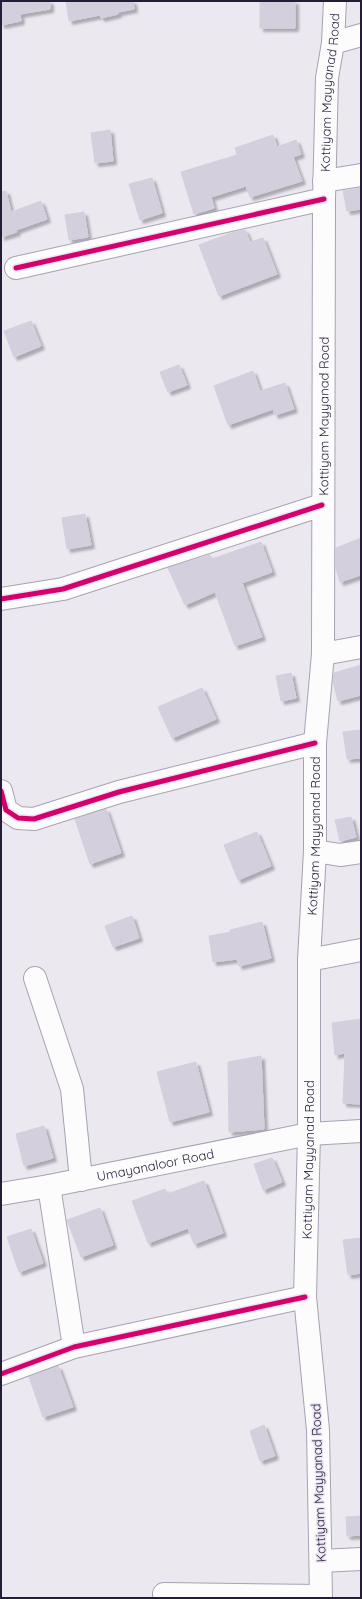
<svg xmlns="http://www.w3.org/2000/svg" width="362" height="1599" font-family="Quicksand,sans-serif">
	<defs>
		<filter id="shadow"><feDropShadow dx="3.5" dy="3.5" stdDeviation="1" flood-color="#0004"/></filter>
	</defs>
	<rect width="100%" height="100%" fill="#ebe8f0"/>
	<path fill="#d4cfdd" stroke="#d4cee0" filter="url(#shadow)" d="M 1,1 L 50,1 L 50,9 L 20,14 L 21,21 L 1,25 Z
		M 66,1 L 133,1 L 134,9 L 118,12 L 118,14 L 101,18 L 100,15 L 69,21 Z
		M 260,1 L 295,1 L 295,28 L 260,28 Z
		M 110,130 L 113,161 L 95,163 L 91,133 Z
		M 273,135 L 277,147 L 296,140 L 301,154 L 293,157 L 302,181 L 250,197 L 246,186 L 211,197 L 214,208 L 194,214 L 181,172 L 237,155 L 235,148 Z
		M 152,178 L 162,213 L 140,220 L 129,184 Z
		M 361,188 L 361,209 L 347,211 L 343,191 Z
		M 6,191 L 11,212 L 41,201 L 47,219 L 16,230 L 17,232 L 1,237 L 1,192 Z
		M 84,212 L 88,237 L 69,240 L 65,215 Z
		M 245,230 L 250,242 L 263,238 L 277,274 L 219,296 L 199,245 L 231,233 Z
		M 31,321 L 41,346 L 14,357 L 4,331 Z
		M 179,365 L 187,385 L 168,392 L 160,372 Z
		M 253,371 L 260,391 L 285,383 L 294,409 L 275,415 L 273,409 L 228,425 L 214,386 Z
		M 85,514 L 91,545 L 67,549 L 62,518 Z
		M 361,538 L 361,575 L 340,582 L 336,569 L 336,548 Z
		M 261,542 L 272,572 L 242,583 L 262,637 L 235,646 L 215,592 L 185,605 L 168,568 L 210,555 L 212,559 Z
		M 361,665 L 361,695 L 338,701 L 333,682 L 334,673 Z
		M 291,673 L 296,698 L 281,701 L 276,676 Z
		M 202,688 L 216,719 L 172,738 L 158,707 Z
		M 361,730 L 361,758 L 347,759 L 343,732 Z
		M 106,809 L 121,853 L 90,864 L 75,819 Z
		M 351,817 L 356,837 L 340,841 L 335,820 Z
		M 257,832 L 271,866 L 238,880 L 224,845 Z
		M 132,916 L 139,938 L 113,947 L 105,926 Z
		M 262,922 L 271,958 L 239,966 L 237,959 L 213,962 L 209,936 L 231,932 L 230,930 Z
		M 361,1019 L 361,1104 L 343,1103 L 345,1053 L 335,1055 L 332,1023 Z
		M 261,1056 L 264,1129 L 229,1132 L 228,1062 Z
		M 196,1062 L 209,1112 L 170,1122 L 157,1072 Z
		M 44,1126 L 53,1158 L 24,1166 L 16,1134 Z
		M 272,1158 L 282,1182 L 263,1190 L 254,1164 Z
		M 204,1181 L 223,1233 L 194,1244 L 188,1228 L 148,1243 L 132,1201 L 165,1189 L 167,1194 Z
		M 100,1208 L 113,1245 L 81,1257 L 67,1220 Z
		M 31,1229 L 43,1263 L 19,1272 L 7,1237 Z
		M 361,1238 L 361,1273 L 348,1275 L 343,1240 Z
		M 58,1366 L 73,1407 L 43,1417 L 29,1377 Z
		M 264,1425 L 275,1456 L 260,1461 L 250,1431 Z
		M 361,1516 L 361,1535 L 347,1536 L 346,1517 Z"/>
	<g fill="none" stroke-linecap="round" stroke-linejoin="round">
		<g stroke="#a8a2b2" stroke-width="24">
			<path id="street" d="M 333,43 L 361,35
				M 324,181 L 361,175
				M 16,268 L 324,199
				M 1,599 L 63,589 L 322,505
				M 323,654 L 361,647
				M 1,791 L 6,810 L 18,818 L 34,819 L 119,792 L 315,743
				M 315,851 L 340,855 L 361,852
				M 309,960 L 361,950
				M 35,978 L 72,1089 L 81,1180
				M 309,1134 L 361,1131
				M 49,1186 L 74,1347
				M 1,1374 L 74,1347 L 305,1297
				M 321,1561 L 361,1559
				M 164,1594 L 320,1596"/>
		</g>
		<g stroke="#a8a2b2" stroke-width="24">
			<g id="secondary">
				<path id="s1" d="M 1,1194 L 49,1186 L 309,1134"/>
				<path id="s2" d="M 321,1598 L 318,1430 L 305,1297 L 309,1134 L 309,960 L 315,851 L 315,743 L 323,654 L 324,199 L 327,78 L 333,43 L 335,1"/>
			</g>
		</g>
		<use href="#street" stroke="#fcfcfd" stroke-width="22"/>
		<use href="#secondary" stroke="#fcfcfd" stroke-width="22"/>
		<g stroke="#eae4f3" stroke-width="8">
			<path id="cycleway" d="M 16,268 L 324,199
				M 1,599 L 63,589 L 322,505
				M 1,791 L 6,810 L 18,818 L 34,819 L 119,792 L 315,743
				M 1,1374 L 74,1347 L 305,1297"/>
		</g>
		<use href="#cycleway" stroke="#d6006c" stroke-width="5"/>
	</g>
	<g text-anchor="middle" stroke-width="3" stroke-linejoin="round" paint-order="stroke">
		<g font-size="13" fill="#271c38" stroke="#eae4f3">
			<text dy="5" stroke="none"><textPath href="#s2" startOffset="1507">Kottiyam Mayyanad Road</textPath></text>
			<text dy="5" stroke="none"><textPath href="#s2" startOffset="1183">Kottiyam Mayyanad Road</textPath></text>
			<text dy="5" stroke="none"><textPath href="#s2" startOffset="763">Kottiyam Mayyanad Road</textPath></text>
			<text dy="5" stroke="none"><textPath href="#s2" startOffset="439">Kottiyam Mayyanad Road</textPath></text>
			<text dy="5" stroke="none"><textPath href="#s1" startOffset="157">Umayanaloor Road</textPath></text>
			<text transform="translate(318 1483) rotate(-92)" y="5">Kottiyam Mayyanad Road</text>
		</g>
	</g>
	<rect width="362" height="1599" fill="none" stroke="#271c38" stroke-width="4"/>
</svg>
